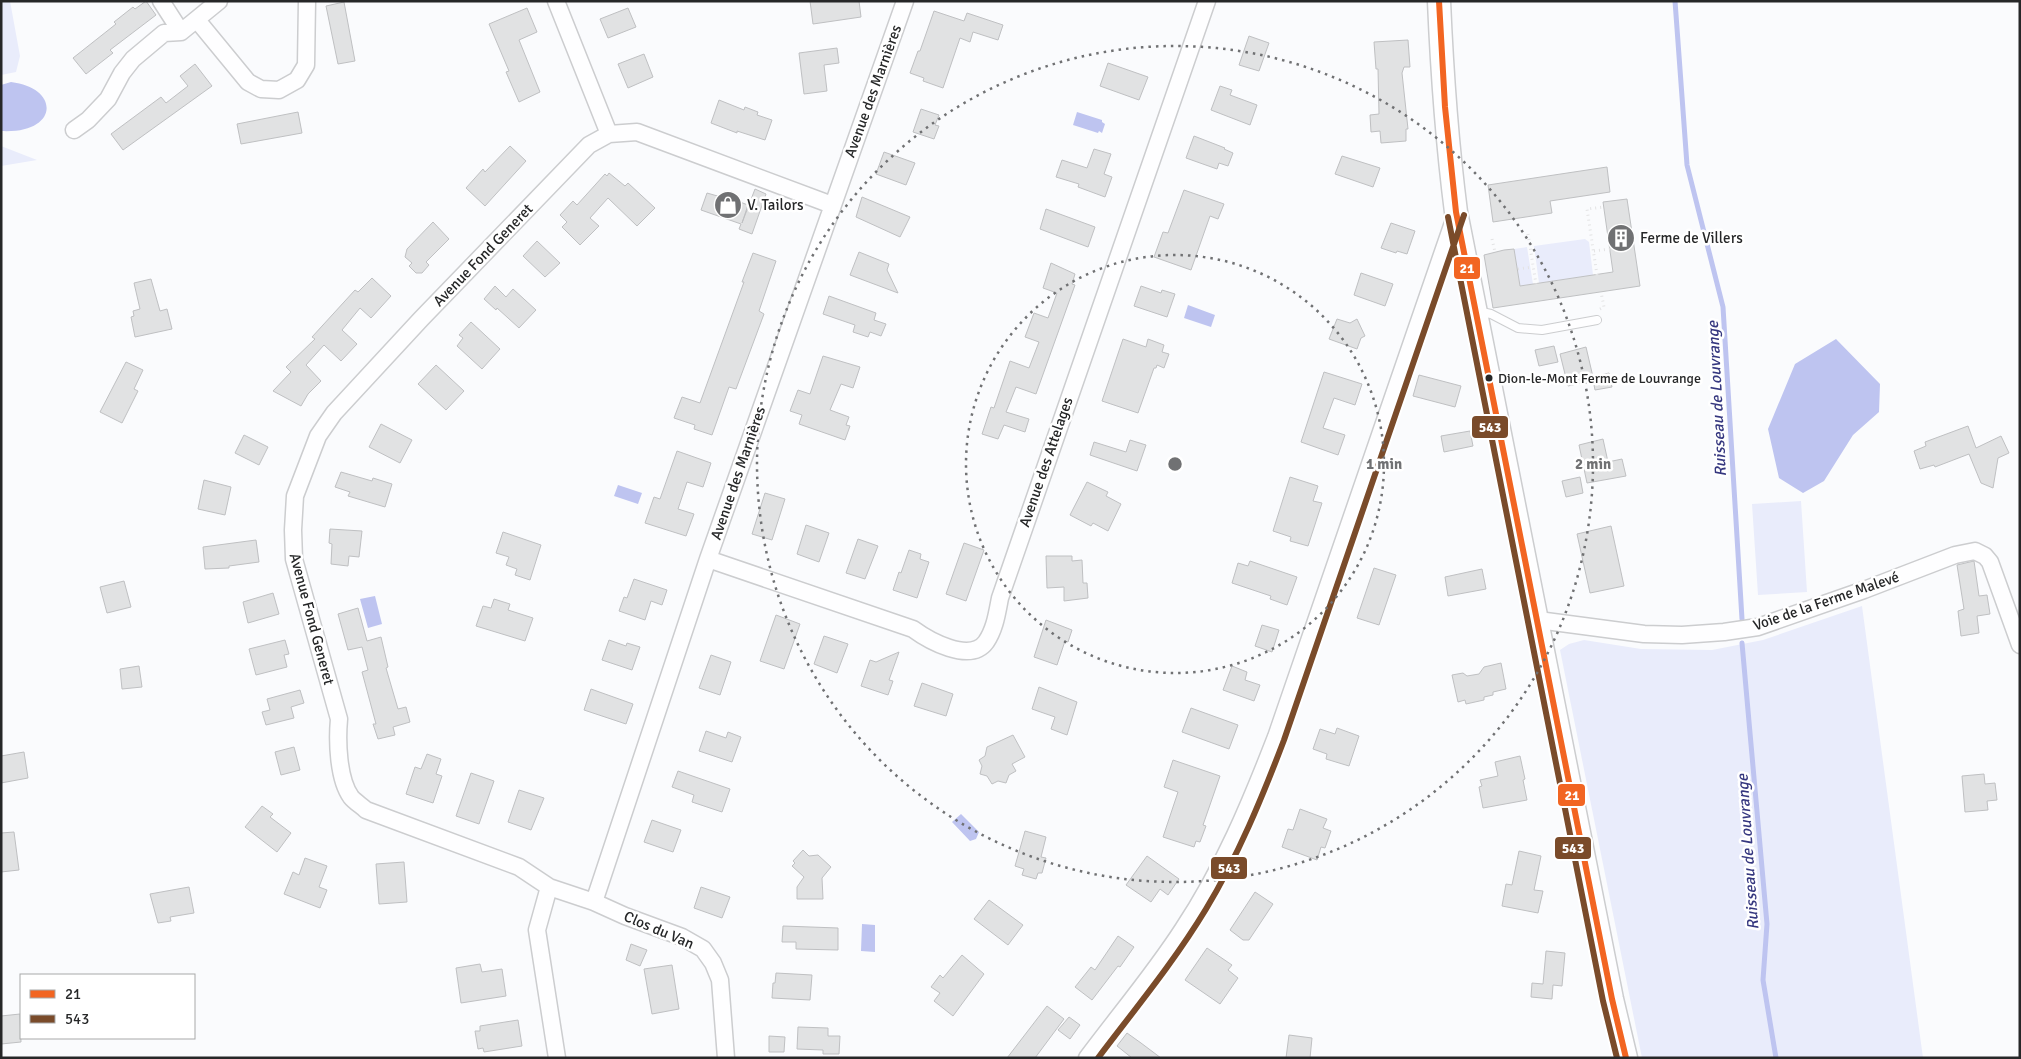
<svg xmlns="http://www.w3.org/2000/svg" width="2021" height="1059" font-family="Signika,sans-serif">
	<rect width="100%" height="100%" fill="#fafbfd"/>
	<path fill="#e9ecfb" d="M 1,1 L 10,1 L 20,56 L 16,72 L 1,75 Z
		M 1,146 L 37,160 L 1,166 Z
		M 1585,239 L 1589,242 L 1593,275 L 1539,283 L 1534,246 Z
		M 1527,247 L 1533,284 L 1520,286 L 1514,249 Z
		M 1801,501 L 1807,592 L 1758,595 L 1752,504 Z
		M 1862,606 L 1923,1058 L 1642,1058 L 1560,650 L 1569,644 L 1584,640 L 1641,649 L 1712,650 L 1763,640 Z"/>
	<path fill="#bec4f0" d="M 11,82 C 61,88 59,134 1,131 L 1,85 Z
		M 1077,112 L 1102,120 L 1102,122 L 1105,124 L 1102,133 L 1099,131 L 1098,133 L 1073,125 Z
		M 1188,305 L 1215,315 L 1211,327 L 1184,318 Z
		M 1836,339 L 1880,384 L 1879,412 L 1853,435 L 1824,481 L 1803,493 L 1779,478 L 1768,429 L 1795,364 Z
		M 618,485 L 642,493 L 638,504 L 614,496 Z
		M 375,596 L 382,624 L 368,628 L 360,599 Z
		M 961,814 L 979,832 L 976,839 L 970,841 L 952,822 Z
		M 862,924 L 875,925 L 875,952 L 861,951 Z"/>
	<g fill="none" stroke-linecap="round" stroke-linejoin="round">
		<path stroke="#bec4f0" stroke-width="5" d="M 1675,1 L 1687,165 L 1723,307 L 1742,619
			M 1742,643 L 1767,924 L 1763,980 L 1776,1058"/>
	</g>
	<path fill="#e1e2e3" stroke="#bfc0c2" d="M 146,1 L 156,15 L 110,50 L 113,53 L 86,74 L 73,58 L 116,24 L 114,22 L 133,7 L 135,9 Z
		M 810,1 L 859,1 L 861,17 L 813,24 Z
		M 344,2 L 355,61 L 338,64 L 326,6 Z
		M 527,8 L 537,32 L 519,40 L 540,92 L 519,102 L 506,72 L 509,71 L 489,24 Z
		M 628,8 L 636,27 L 608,38 L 600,19 Z
		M 934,11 L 964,21 L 967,13 L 1003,25 L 998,40 L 973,32 L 970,42 L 960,38 L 943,88 L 923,81 L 924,78 L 910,73 L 918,51 L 920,51 Z
		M 1249,36 L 1269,43 L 1259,71 L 1239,65 Z
		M 1408,40 L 1410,67 L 1404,67 L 1402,73 L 1408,129 L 1406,129 L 1406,141 L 1381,143 L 1380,131 L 1371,132 L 1370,115 L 1379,114 L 1378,69 L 1376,69 L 1374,42 Z
		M 837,48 L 839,63 L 824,65 L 827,91 L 804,94 L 799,53 Z
		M 644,54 L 653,77 L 628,88 L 618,64 Z
		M 1108,63 L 1148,77 L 1139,100 L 1100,86 Z
		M 195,64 L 212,86 L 123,150 L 111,134 L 161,97 L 166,103 L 188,86 L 180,76 Z
		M 1220,86 L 1232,90 L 1230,95 L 1257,105 L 1250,125 L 1211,110 Z
		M 719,100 L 744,110 L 745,107 L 758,112 L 757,115 L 772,120 L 765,140 L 737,131 L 737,133 L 711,123 Z
		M 921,109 L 939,115 L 935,125 L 939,126 L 934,139 L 913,132 Z
		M 298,112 L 302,133 L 241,144 L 237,124 Z
		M 1194,136 L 1225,148 L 1224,149 L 1233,153 L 1228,166 L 1219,163 L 1217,169 L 1186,158 Z
		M 510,146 L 526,161 L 485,206 L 466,188 L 483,169 L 485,172 Z
		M 1094,149 L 1111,154 L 1104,174 L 1112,177 L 1105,197 L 1078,187 L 1079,184 L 1056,177 L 1062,160 L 1087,168 Z
		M 884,152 L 915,163 L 906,185 L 876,174 Z
		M 1342,156 L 1380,168 L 1373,187 L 1335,174 Z
		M 1607,167 L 1610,192 L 1550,201 L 1552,213 L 1493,222 L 1488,185 Z
		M 609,173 L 625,186 L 628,183 L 655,208 L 637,226 L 608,198 L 590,218 L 599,226 L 580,245 L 562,227 L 567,222 L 560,215 L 573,201 L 577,205 L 605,174 L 607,176 Z
		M 755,189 L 766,194 L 752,234 L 739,229 L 741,224 L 701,210 L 707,193 L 721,197 L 721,195 L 748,205 L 742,223 Z
		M 1184,190 L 1224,204 L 1218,219 L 1210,216 L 1191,270 L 1154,257 L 1163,232 L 1168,233 Z
		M 862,197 L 910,217 L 900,237 L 856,217 Z
		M 1627,199 L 1640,286 L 1493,308 L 1484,255 L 1504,250 L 1514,249 L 1520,286 L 1613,272 L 1603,202 Z
		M 1046,209 L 1095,227 L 1088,247 L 1040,229 Z
		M 433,222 L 449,239 L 426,262 L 429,265 L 422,273 L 416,273 L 409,266 L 412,263 L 405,257 L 407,249 Z
		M 1391,223 L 1415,231 L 1407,254 L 1397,251 L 1396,253 L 1381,248 Z
		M 537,241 L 560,263 L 545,277 L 523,256 Z
		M 859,252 L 889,264 L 887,270 L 898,293 L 850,275 Z
		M 753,253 L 776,261 L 759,311 L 764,314 L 736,389 L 729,387 L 712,435 L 694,429 L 695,425 L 674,418 L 682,397 L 700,403 L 744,282 L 742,282 Z
		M 1051,263 L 1075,274 L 1072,284 L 1075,285 L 1036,394 L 1016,387 L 1006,412 L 1029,419 L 1025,432 L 1004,425 L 998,439 L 982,434 L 991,407 L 994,408 L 1010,361 L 1029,368 L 1039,342 L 1025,337 L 1034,313 L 1048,318 L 1057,293 L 1043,288 Z
		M 1361,273 L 1393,284 L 1385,306 L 1354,295 Z
		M 372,278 L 391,296 L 371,318 L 360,308 L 342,330 L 357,344 L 341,361 L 324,345 L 306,365 L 321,381 L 308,394 L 301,406 L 273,391 L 291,372 L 286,367 L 315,339 L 312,337 L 355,290 L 358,292 Z
		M 151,279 L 160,311 L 167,309 L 172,329 L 135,337 L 131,317 L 134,316 L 133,311 L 140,309 L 134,283 Z
		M 495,286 L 506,297 L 513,289 L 536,310 L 519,328 L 497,308 L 496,310 L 484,299 Z
		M 1141,286 L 1161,293 L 1162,290 L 1175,294 L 1167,317 L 1134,306 Z
		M 829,296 L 876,313 L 874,320 L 886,324 L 881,336 L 870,332 L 868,337 L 853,332 L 855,325 L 823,314 Z
		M 1337,319 L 1350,323 L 1357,319 L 1365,336 L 1361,338 L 1357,349 L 1329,339 Z
		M 471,322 L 500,349 L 482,369 L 457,346 L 463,338 L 459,335 Z
		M 1123,339 L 1146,347 L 1148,339 L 1164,345 L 1162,352 L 1169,354 L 1164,368 L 1157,365 L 1156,368 L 1154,368 L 1138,413 L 1102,401 Z
		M 1554,346 L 1558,362 L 1539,366 L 1535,350 Z
		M 1586,347 L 1593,377 L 1609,373 L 1612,387 L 1595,390 L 1593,380 L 1568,386 L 1560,354 Z
		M 823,356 L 860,367 L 853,388 L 841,384 L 830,410 L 849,417 L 846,425 L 850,426 L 845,440 L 799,424 L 802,415 L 790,411 L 798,390 L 810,394 Z
		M 126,362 L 143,370 L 134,389 L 138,391 L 122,423 L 100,412 Z
		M 436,365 L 464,391 L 446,410 L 418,384 Z
		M 1324,372 L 1362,384 L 1355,405 L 1334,398 L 1323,428 L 1345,435 L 1338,455 L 1301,442 Z
		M 1419,375 L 1461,386 L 1455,407 L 1413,396 Z
		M 381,424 L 412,440 L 400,463 L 369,447 Z
		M 1968,426 L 1976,448 L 2001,436 L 2009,453 L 1998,458 L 1993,488 L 1981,483 L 1969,454 L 1935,467 L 1934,465 L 1920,469 L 1914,451 L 1926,446 L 1925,442 Z
		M 1470,431 L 1473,446 L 1444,452 L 1441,436 Z
		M 244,435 L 268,447 L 259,465 L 235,453 Z
		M 1603,439 L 1608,462 L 1622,459 L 1626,476 L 1587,483 L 1579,445 Z
		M 1130,440 L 1146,445 L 1137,471 L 1090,455 L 1094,442 L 1126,452 Z
		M 677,451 L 711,463 L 703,487 L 687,482 L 678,509 L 694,514 L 686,536 L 645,523 L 654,497 L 660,499 Z
		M 341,472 L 372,481 L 373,478 L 392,484 L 385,507 L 348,496 L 350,492 L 335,487 Z
		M 1290,477 L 1318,486 L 1313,501 L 1322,503 L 1308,546 L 1290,541 L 1291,537 L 1273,531 Z
		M 1580,477 L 1583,493 L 1566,497 L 1562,481 Z
		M 204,480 L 231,487 L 225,515 L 198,509 Z
		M 1087,482 L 1108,492 L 1106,496 L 1121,504 L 1108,531 L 1093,523 L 1091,526 L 1070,515 Z
		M 765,493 L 785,499 L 772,540 L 752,534 Z
		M 806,525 L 829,533 L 819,562 L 797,554 Z
		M 1611,526 L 1624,586 L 1590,593 L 1577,534 Z
		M 330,529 L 362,531 L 359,557 L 349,556 L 348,566 L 331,564 L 332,544 L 329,543 Z
		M 503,532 L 541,545 L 530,580 L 515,575 L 517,569 L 506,565 L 509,557 L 496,553 Z
		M 858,539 L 878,546 L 865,579 L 846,573 Z
		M 256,540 L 259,562 L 229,566 L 229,568 L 205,569 L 203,547 Z
		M 964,543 L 984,550 L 966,601 L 946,594 Z
		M 909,550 L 921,554 L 920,559 L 929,562 L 917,598 L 893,590 L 899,572 L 901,573 Z
		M 1046,556 L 1072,556 L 1072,561 L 1082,560 L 1083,583 L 1087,583 L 1088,598 L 1064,601 L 1064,587 L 1047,588 Z
		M 1250,561 L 1297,577 L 1287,605 L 1270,599 L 1271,596 L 1232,583 L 1238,563 L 1248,566 Z
		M 1974,561 L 1979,596 L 1987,595 L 1990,614 L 1977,616 L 1979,633 L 1961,636 L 1958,611 L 1964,609 L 1957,565 Z
		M 1374,568 L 1396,575 L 1379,625 L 1357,618 Z
		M 1482,569 L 1486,589 L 1448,596 L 1445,577 Z
		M 634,579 L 667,590 L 662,605 L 651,601 L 645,620 L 619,611 L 624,597 L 627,598 Z
		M 124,581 L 131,607 L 107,613 L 100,587 Z
		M 273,593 L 279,614 L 248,623 L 243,602 Z
		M 494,599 L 510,604 L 508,610 L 533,618 L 525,641 L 476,626 L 483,606 L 491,608 Z
		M 358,608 L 367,641 L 381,637 L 388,667 L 386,668 L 398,709 L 406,707 L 410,722 L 393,727 L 395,735 L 378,739 L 373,724 L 376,724 L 362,672 L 368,670 L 362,647 L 348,650 L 338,614 Z
		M 776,615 L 800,624 L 784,669 L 760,661 Z
		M 1046,620 L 1072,630 L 1068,642 L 1065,641 L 1057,665 L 1034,657 Z
		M 1262,625 L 1279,630 L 1272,652 L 1255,646 Z
		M 824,636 L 848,644 L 837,673 L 814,664 Z
		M 285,640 L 289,654 L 284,655 L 287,667 L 256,675 L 249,649 Z
		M 609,640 L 626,646 L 627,643 L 640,647 L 632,670 L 602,660 Z
		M 899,652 L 889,680 L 893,681 L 888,695 L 861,686 L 870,660 L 876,662 Z
		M 711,655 L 731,662 L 720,695 L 699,688 Z
		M 1501,663 L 1506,689 L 1493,692 L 1493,695 L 1484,697 L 1484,700 L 1466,704 L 1465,700 L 1458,702 L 1452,675 L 1463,673 L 1467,676 L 1479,674 L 1484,667 Z
		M 139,666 L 142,687 L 122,689 L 120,669 Z
		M 1232,666 L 1247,672 L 1245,680 L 1260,685 L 1254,701 L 1223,690 Z
		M 922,683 L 953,694 L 946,716 L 914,706 Z
		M 1039,687 L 1077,702 L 1067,735 L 1051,729 L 1055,717 L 1032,709 Z
		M 591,689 L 633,704 L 626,724 L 584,710 Z
		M 300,690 L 304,703 L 291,707 L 294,718 L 266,725 L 262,712 L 270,710 L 267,699 Z
		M 1191,708 L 1238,725 L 1229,749 L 1182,732 Z
		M 1337,728 L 1359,736 L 1349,766 L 1326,759 L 1327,754 L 1313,749 L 1320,729 L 1335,734 Z
		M 706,731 L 726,738 L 728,732 L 741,737 L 732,762 L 699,751 Z
		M 1013,735 L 1025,757 L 1012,764 L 1016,771 L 1009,775 L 1006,783 L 998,781 L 992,784 L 987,776 L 980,774 L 982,766 L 979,760 L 985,756 L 987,747 Z
		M 294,747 L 300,770 L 281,775 L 275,752 Z
		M 24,752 L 28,778 L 1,783 L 1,756 Z
		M 427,754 L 441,759 L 436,774 L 442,776 L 433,803 L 406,794 L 415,767 L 421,769 Z
		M 1520,756 L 1525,779 L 1523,780 L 1527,800 L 1483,808 L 1479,787 L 1482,786 L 1480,780 L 1498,776 L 1495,762 Z
		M 1173,760 L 1220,776 L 1203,825 L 1206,826 L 1200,842 L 1196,841 L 1194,847 L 1163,837 L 1178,792 L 1164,787 Z
		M 678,771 L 730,789 L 722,812 L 692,802 L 694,795 L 672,787 Z
		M 471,773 L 494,781 L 479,824 L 456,816 Z
		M 1984,774 L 1985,784 L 1995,783 L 1997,800 L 1987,801 L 1988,810 L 1965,812 L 1962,776 Z
		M 519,790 L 544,798 L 531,830 L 508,822 Z
		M 262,806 L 273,814 L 270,817 L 291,833 L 277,852 L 245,827 Z
		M 1300,809 L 1327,819 L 1323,828 L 1331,831 L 1325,848 L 1321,847 L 1317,860 L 1282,847 L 1288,829 L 1293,830 Z
		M 652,820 L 681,830 L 673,852 L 644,842 Z
		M 1025,831 L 1046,837 L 1041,857 L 1046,858 L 1042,873 L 1038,873 L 1036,879 L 1022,875 L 1024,869 L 1015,866 Z
		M 14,832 L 19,870 L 1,872 L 1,833 Z
		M 803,850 L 809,856 L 818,855 L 831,867 L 822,878 L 823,899 L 797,899 L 797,887 L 804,877 L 792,866 L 795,863 L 793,861 Z
		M 1519,851 L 1541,856 L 1534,890 L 1543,891 L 1538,913 L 1502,906 L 1506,884 L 1512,885 Z
		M 1147,856 L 1179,879 L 1168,895 L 1160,889 L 1151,902 L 1126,885 Z
		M 305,858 L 327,866 L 319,887 L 327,890 L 320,908 L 284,894 L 293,872 L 299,875 Z
		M 404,862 L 407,902 L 379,904 L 376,864 Z
		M 189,887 L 194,913 L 170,917 L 171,921 L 158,923 L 150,894 Z
		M 701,887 L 730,897 L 722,918 L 694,908 Z
		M 1255,892 L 1273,904 L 1249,940 L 1243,940 L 1230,930 Z
		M 989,900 L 1023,925 L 1008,945 L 974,919 Z
		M 783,926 L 838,928 L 838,950 L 796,949 L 796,942 L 782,942 Z
		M 1118,936 L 1134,947 L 1120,967 L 1118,966 L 1092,1000 L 1075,987 L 1091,967 L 1095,970 Z
		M 631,944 L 647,950 L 640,966 L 626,960 Z
		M 1207,948 L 1232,965 L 1228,970 L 1238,978 L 1220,1004 L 1185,980 Z
		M 1546,951 L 1565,953 L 1562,986 L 1553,985 L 1552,999 L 1531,997 L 1532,983 L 1543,984 Z
		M 962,955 L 984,974 L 953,1016 L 934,1001 L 940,993 L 931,987 L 940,975 L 943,978 Z
		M 480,964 L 482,972 L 502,969 L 506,996 L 461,1003 L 456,968 Z
		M 672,965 L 679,1009 L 652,1014 L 644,969 Z
		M 776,973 L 812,975 L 810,1000 L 772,998 L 773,983 L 775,983 Z
		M 1047,1006 L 1064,1019 L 1035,1058 L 1007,1058 Z
		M 20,1014 L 21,1042 L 1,1044 L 1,1016 Z
		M 1069,1017 L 1080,1025 L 1070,1039 L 1058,1030 Z
		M 518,1020 L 522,1046 L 484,1052 L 483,1048 L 478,1049 L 475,1031 L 480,1031 L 480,1026 Z
		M 798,1027 L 828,1028 L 828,1036 L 840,1036 L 839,1054 L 823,1054 L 823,1050 L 797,1049 Z
		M 1127,1033 L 1141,1043 L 1161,1058 L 1132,1058 L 1117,1046 Z
		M 1289,1035 L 1312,1038 L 1310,1058 L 1286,1058 Z
		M 769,1036 L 785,1037 L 784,1052 L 769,1052 Z"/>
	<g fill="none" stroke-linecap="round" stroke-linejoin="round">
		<g stroke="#cccdcf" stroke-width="10">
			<path id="lane" d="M 1477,311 L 1491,314 L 1518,328 L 1542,330 L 1597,320"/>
		</g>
		<g stroke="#cccdcf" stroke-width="19">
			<path id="street" d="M 161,1 L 181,32
				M 556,1 L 609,134
				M 197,20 L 248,82 L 261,89 L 279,90 L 297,80 L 306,65 L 307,1
				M 74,130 L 88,120 L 108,99 L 122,73 L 133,59 L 164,33 L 181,32 L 219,1
				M 708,559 L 913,629 C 928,640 970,664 986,642 C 995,629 997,613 1000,598 L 1207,1
				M 1538,620 L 1644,634 L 1682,635 L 1724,632 L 1758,627 L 1864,590 L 1955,555 L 1975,551 L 1985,556 L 1990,562 L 2020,645
				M 549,887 L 537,930 L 557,1058
				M 594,902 L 708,559 L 905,1
				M 726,1058 L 720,980 L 713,963 L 703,949 L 682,937 L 625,916 L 594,902 L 549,887 L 519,867 L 366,810 C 362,806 355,802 351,797 C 338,779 337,741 339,719 L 294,559 L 293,530 L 295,496 L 318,436 L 334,413 L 421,319 L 589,145 L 609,134 L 637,132 L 832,205
				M 1087,1058 C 1119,1015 1154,974 1183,929 C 1223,869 1250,804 1276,737 L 1456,214"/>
		</g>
		<g stroke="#cccdcf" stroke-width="25">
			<path id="secondary" d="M 1439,1 C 1442,72 1447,142 1456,212 L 1612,999 L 1626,1058"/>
		</g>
		<path stroke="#e3e3e4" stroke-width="3" stroke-dasharray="1 4" stroke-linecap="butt" d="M 1528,234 L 1536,284
			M 1492,239 L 1495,252
			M 1594,251 L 1610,249
			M 1518,269 L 1533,267
			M 1597,275 L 1587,209 L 1604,207
			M 1600,309 L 1604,307 L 1601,292"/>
		<use href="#lane" stroke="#fefeff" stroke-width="8"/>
		<use href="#street" stroke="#fefeff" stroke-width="16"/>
		<use href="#secondary" stroke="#fefeff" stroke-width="22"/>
		<g stroke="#fff" stroke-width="10">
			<path id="bus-1" d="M 1439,1 L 1445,107 L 1456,212 L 1612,999 L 1626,1058"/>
		</g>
		<g stroke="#fff" stroke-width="10">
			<path id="bus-2" d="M 1448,217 L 1603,1001 L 1617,1058
				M 1098,1058 C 1135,1009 1174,962 1206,909 C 1238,856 1262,798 1284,740 L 1464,215"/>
		</g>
		<use href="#bus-1" stroke="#f26522" stroke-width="6"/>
		<use href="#bus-2" stroke="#7a4b2a" stroke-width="6"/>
	</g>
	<g fill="none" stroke="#707173" stroke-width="2.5" stroke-dasharray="2.5 5">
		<circle cx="1175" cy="464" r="209"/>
		<circle cx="1175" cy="464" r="418"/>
	</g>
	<defs>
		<g id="shop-disc" transform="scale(1.4375)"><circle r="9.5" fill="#707173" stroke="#fff"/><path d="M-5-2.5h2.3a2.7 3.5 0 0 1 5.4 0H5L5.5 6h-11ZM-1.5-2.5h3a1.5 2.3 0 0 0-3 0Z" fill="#fff"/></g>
		<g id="building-disc" transform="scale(1.4375)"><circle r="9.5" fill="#707173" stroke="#fff"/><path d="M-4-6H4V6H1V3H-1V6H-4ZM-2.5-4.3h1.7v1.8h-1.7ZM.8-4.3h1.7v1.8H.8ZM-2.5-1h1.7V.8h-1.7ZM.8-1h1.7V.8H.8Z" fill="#fff"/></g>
	</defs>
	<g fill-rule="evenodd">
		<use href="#shop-disc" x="728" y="205"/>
		<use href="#building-disc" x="1621" y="238"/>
	</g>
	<circle fill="#262728" stroke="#fff" stroke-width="2" cx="1489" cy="378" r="4.5"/>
	<g text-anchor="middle" stroke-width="5" stroke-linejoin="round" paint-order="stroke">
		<g font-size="14" fill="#262728" stroke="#fff" text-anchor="start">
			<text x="1498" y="383">Dion-le-Mont Ferme de Louvrange</text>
		</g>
		<g font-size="15" fill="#262728" stroke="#fff">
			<text transform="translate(873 91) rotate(-70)" y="5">Avenue des Marnières</text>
			<text transform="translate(483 255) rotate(-46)" y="5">Avenue Fond Generet</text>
			<text transform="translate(1046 462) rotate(-71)" y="5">Avenue des Attelages</text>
			<text transform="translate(738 473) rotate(-71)" y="5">Avenue des Marnières</text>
			<text transform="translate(1826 601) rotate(-19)" y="5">Voie de la Ferme Malevé</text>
			<text transform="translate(312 619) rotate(75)" y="5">Avenue Fond Generet</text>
			<text transform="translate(659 930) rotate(23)" y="5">Clos du Van</text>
		</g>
		<g font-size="15" fill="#262728" stroke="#fff" text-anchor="start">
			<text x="747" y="210">V. Tailors</text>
			<text x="1640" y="243">Ferme de Villers</text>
		</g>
		<g font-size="16" font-style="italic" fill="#35377f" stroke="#fff">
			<text transform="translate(1716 399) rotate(-93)" y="6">Ruisseau de Louvrange</text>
			<text transform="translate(1747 852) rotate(-94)" y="6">Ruisseau de Louvrange</text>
		</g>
	</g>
	<circle cx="1175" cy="464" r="8" fill="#707173" stroke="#fff" stroke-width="2.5"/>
	<g font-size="15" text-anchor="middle" font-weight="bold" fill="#707173" stroke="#fff" stroke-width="5" stroke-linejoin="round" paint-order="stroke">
		<text x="1384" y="469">1 min</text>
		<text x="1593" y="469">2 min</text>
	</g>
	<g stroke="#fff" stroke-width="2">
		<rect x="1453" y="256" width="28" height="24" rx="5" fill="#f26522"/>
		<rect x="1471" y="415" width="38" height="24" rx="5" fill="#7a4b2a"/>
		<rect x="1557" y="783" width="29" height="24" rx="5" fill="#f26522"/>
		<rect x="1554" y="836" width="38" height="24" rx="5" fill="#7a4b2a"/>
		<rect x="1210" y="856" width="38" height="24" rx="5" fill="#7a4b2a"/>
	</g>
	<g font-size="14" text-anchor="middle" font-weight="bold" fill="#fff">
		<text x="1467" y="273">21</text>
		<text x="1490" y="432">543</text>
		<text x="1572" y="800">21</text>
		<text x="1573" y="853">543</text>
		<text x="1229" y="873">543</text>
	</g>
	<rect width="2021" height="1059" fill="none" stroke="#262728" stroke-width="5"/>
	<rect x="20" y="974" width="175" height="65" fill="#ffffff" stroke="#a8a9a9"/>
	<rect x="30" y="990" width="25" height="8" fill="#f26522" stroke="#a8a9a9"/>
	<text x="65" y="999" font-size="15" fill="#262728">21</text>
	<rect x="30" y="1015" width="25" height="8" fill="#7a4b2a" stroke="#a8a9a9"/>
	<text x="65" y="1024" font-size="15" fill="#262728">543</text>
</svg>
